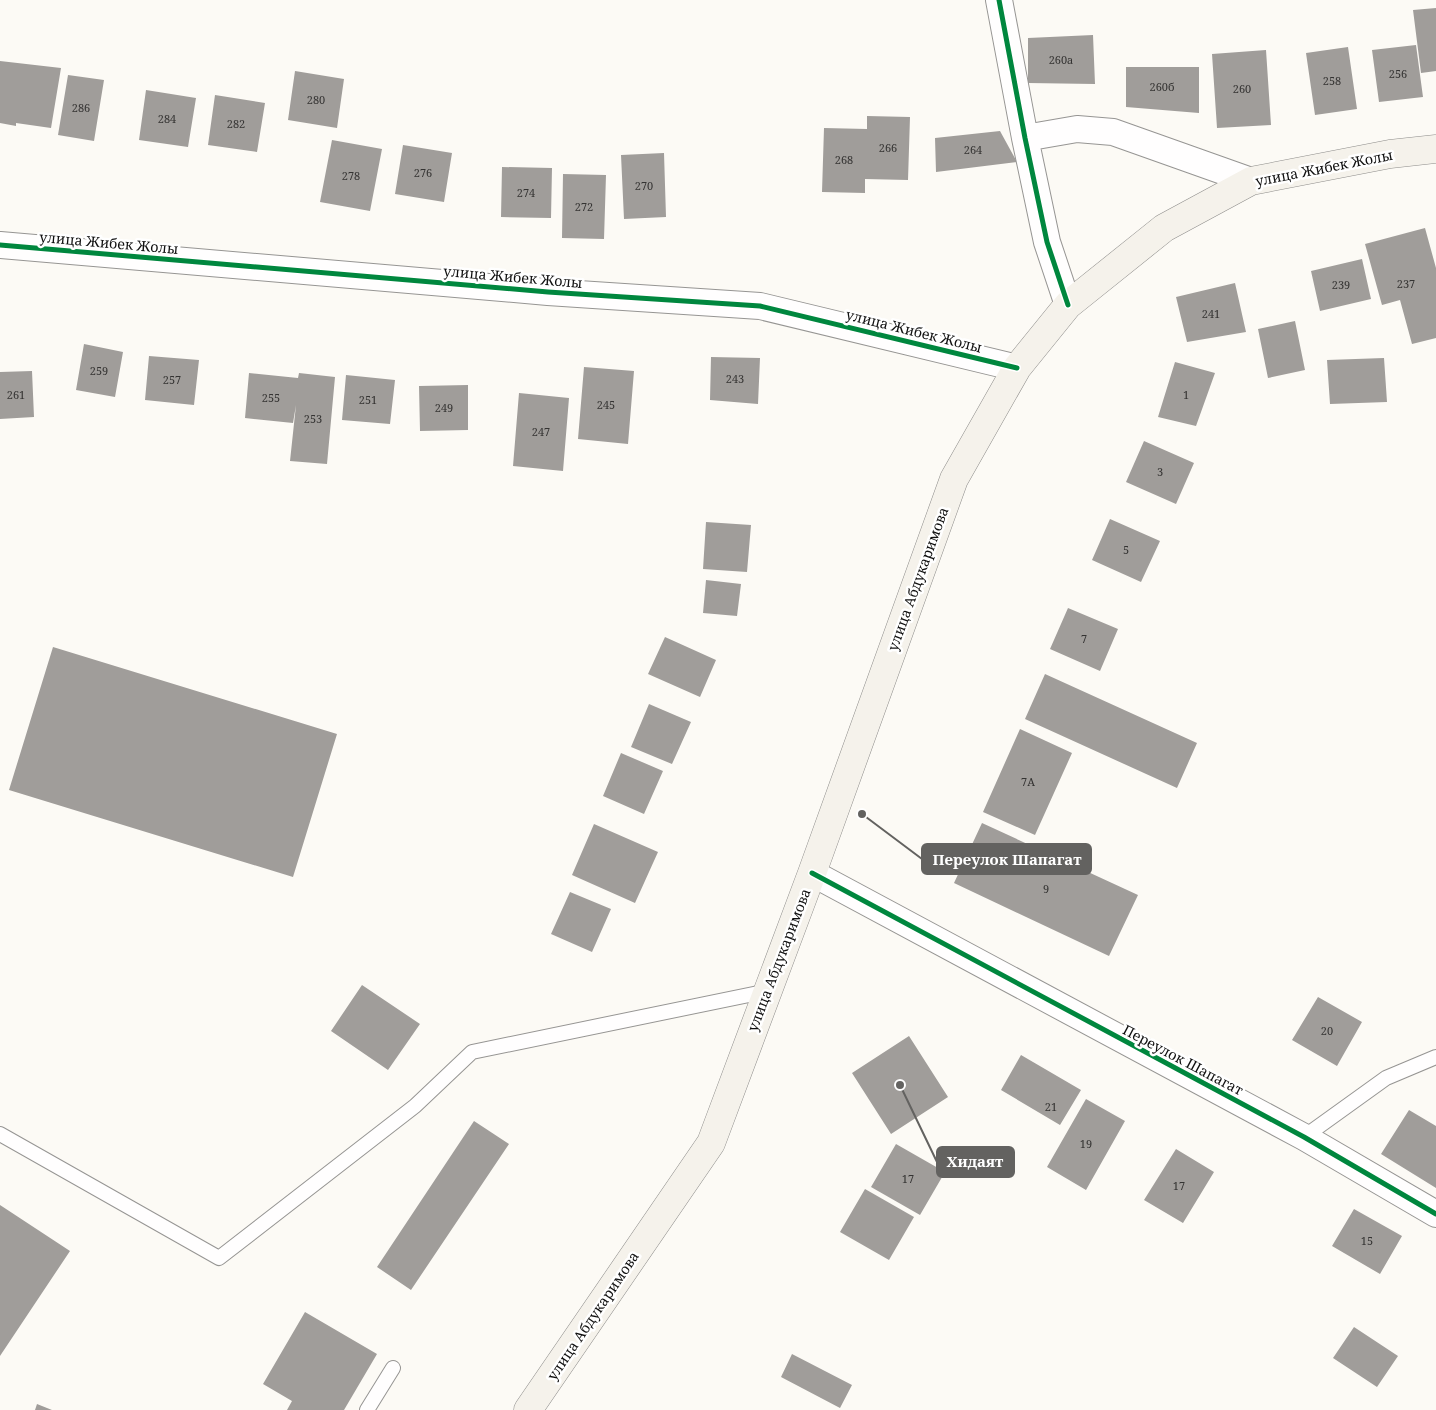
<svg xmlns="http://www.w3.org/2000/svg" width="1436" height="1410" font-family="'Noto Serif',serif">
	<rect width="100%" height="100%" fill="#fcfaf5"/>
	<path fill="#a09d9a" d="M 1436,8 L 1436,71 L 1421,73 L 1413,10 Z
		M 1093,35 L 1095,84 L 1028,83 L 1028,38 Z
		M 1416,45 L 1423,97 L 1379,102 L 1372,50 Z
		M 1348,47 L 1357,109 L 1315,115 L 1306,53 Z
		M 1266,50 L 1271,125 L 1217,128 L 1212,54 Z
		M 0,61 L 61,68 L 51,128 L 16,123 L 16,126 L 0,123 Z
		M 1126,67 L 1199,67 L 1199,113 L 1126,107 Z
		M 295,71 L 344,79 L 337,128 L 288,120 Z
		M 68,75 L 104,80 L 94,141 L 58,135 Z
		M 146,90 L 196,98 L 188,147 L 139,140 Z
		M 215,95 L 265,103 L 257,152 L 208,145 Z
		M 867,116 L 910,117 L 908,180 L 865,179 L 865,193 L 822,192 L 824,128 L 867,129 Z
		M 1000,131 L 1017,162 L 936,172 L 935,138 Z
		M 332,140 L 382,149 L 370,211 L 320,202 Z
		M 403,145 L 452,153 L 444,202 L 395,194 Z
		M 664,153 L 666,217 L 624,219 L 621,155 Z
		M 502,167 L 552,168 L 551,218 L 501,217 Z
		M 563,174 L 606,175 L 604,239 L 562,238 Z
		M 1425,228 L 1436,268 L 1436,338 L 1412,344 L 1400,300 L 1382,305 L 1365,244 Z
		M 1362,259 L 1371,299 L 1320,311 L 1311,271 Z
		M 1235,283 L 1246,332 L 1187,342 L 1176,297 Z
		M 1295,321 L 1305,370 L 1268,378 L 1258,329 Z
		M 84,344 L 123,352 L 115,397 L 76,390 Z
		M 149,356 L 199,360 L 194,405 L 145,400 Z
		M 711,357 L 760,358 L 758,404 L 710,400 Z
		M 1384,358 L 1387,402 L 1330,404 L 1327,360 Z
		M 1175,362 L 1215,373 L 1196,426 L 1158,417 Z
		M 584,367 L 634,371 L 628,444 L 578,439 Z
		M 32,371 L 34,417 L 0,419 L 0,372 Z
		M 249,373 L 298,378 L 299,373 L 335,377 L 327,464 L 290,461 L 296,405 L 293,423 L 245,418 Z
		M 346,375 L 395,380 L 390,424 L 342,420 Z
		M 468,385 L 468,430 L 420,431 L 419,386 Z
		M 519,393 L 569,398 L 563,471 L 513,466 Z
		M 1144,441 L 1194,463 L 1176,504 L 1126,482 Z
		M 1110,519 L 1160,541 L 1141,582 L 1092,560 Z
		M 706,522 L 751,525 L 747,572 L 703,569 Z
		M 706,580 L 741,584 L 737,616 L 703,613 Z
		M 1068,608 L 1118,629 L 1100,671 L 1050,649 Z
		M 665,637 L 716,660 L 700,697 L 648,674 Z
		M 53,647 L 337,734 L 293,877 L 9,790 Z
		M 1045,674 L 1197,743 L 1177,788 L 1025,719 Z
		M 649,704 L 691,722 L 672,764 L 631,747 Z
		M 1020,729 L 1072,753 L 1035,835 L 983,812 Z
		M 621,753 L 663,771 L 644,814 L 603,796 Z
		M 982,823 L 1138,895 L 1109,956 L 954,883 Z
		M 594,824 L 658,852 L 635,903 L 572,875 Z
		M 570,892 L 611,909 L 592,952 L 551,934 Z
		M 362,985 L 420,1024 L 388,1070 L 331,1031 Z
		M 1318,997 L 1362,1022 L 1337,1066 L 1292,1040 Z
		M 909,1036 L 948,1097 L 891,1134 L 852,1073 Z
		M 1021,1055 L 1081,1090 L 1060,1125 L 1001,1090 Z
		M 1086,1099 L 1125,1121 L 1086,1190 L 1047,1167 Z
		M 1409,1110 L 1436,1126 L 1436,1188 L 1381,1154 Z
		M 474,1121 L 509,1144 L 411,1290 L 377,1267 Z
		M 896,1144 L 945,1172 L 920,1215 L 871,1187 Z
		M 1176,1149 L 1214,1172 L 1183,1223 L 1144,1200 Z
		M 865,1189 L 914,1217 L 889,1260 L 840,1232 Z
		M 0,1205 L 70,1251 L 0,1356 Z
		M 1354,1209 L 1402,1236 L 1380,1274 L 1332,1246 Z
		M 305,1312 L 377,1354 L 344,1410 L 287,1410 L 292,1401 L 263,1384 Z
		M 1354,1327 L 1398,1356 L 1377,1387 L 1333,1358 Z
		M 792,1354 L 852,1385 L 840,1408 L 781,1377 Z
		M 37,1404 L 52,1410 L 35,1410 Z"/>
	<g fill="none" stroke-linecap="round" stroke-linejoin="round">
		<g stroke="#969593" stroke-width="16">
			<path id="service" d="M 0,1134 L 219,1258 L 415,1106 L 472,1052 L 768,991
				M 1304,1137 L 1386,1078 L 1436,1057
				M 367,1410 L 393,1368"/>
		</g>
		<g stroke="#969593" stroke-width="28">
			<path id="minor" d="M 999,0 L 1025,138 L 1047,242 L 1068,305
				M 1025,138 L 1077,129 L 1113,132 L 1251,181
				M 0,245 L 548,292 L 760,306 L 1017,368
				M 812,873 L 1304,1137 L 1436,1214"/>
		</g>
		<g stroke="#8d8c8a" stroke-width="29">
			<path id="secondary" d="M 528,1410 L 711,1143 L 812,873 L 954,479 L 1017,368 L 1068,305 L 1164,228 L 1251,181 L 1390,154 L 1436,149"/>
		</g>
		<use href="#service" stroke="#fffefe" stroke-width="14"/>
		<use href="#minor" stroke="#fffefe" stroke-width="26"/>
		<use href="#secondary" stroke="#f5f2eb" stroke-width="28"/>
		<g stroke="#fff" stroke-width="8">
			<path id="cycleway" d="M 999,0 L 1025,138 L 1047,242 L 1068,305
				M 0,245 L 548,292 L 760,306 L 1017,368
				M 812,873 L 1304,1137 L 1436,1214"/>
		</g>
		<use href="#cycleway" stroke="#00873e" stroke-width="5"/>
	</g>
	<g text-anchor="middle" stroke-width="5" stroke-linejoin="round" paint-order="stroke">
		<g font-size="11" fill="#343332">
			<text x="1061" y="64">260а</text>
			<text x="1398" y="78">256</text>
			<text x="1332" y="85">258</text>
			<text x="1162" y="91">260б</text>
			<text x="1242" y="93">260</text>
			<text x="316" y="104">280</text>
			<text x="81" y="112">286</text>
			<text x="167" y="123">284</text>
			<text x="236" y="128">282</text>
			<text x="888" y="152">266</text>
			<text x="973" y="154">264</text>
			<text x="844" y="164">268</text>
			<text x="423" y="177">276</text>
			<text x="351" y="180">278</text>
			<text x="644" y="190">270</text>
			<text x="526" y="197">274</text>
			<text x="584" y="211">272</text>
			<text x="1406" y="288">237</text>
			<text x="1341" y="289">239</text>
			<text x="1211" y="318">241</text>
			<text x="99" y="375">259</text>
			<text x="735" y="383">243</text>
			<text x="172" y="384">257</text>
			<text x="16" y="399">261</text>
			<text x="1186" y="399">1</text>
			<text x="271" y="402">255</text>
			<text x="368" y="404">251</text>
			<text x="606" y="409">245</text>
			<text x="444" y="412">249</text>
			<text x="313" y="423">253</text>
			<text x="541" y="436">247</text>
			<text x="1160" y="476">3</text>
			<text x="1126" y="554">5</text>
			<text x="1084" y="643">7</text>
			<text x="1028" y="786">7А</text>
			<text x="1046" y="893">9</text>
			<text x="1327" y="1035">20</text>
			<text x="1051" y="1111">21</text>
			<text x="1086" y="1148">19</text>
			<text x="908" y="1183">17</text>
			<text x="1179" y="1190">17</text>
			<text x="1367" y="1245">15</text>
		</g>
		<g font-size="14" fill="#101010" stroke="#fff">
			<text transform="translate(1324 168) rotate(-11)" y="5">улица Жибек Жолы</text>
			<text transform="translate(109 243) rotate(5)" y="5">улица Жибек Жолы</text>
			<text transform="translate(513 277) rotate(5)" y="5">улица Жибек Жолы</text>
			<text transform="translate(914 331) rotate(14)" y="5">улица Жибек Жолы</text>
			<text transform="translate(918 579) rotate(-70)" y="5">улица Абдукаримова</text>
			<text transform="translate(779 960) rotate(-69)" y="5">улица Абдукаримова</text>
			<text transform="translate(1183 1060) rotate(28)" y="5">Переулок Шапагат</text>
			<text transform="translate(593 1316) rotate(-56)" y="5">улица Абдукаримова</text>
		</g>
	</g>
	<path fill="none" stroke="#636260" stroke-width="2" d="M862 814L922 859M900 1085L937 1162"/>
	<g fill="#636260" stroke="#fff" stroke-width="2">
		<circle cx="862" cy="814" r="5"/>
		<circle cx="900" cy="1085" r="5"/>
	</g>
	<g fill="#636260" stroke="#636260" stroke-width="2">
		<rect x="922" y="844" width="169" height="30" rx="5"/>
		<rect x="937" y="1147" width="77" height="30" rx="5"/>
	</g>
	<g font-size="15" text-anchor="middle" font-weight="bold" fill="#fff">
		<text x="1007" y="865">Переулок Шапагат</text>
		<text x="975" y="1167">Хидаят</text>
	</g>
</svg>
